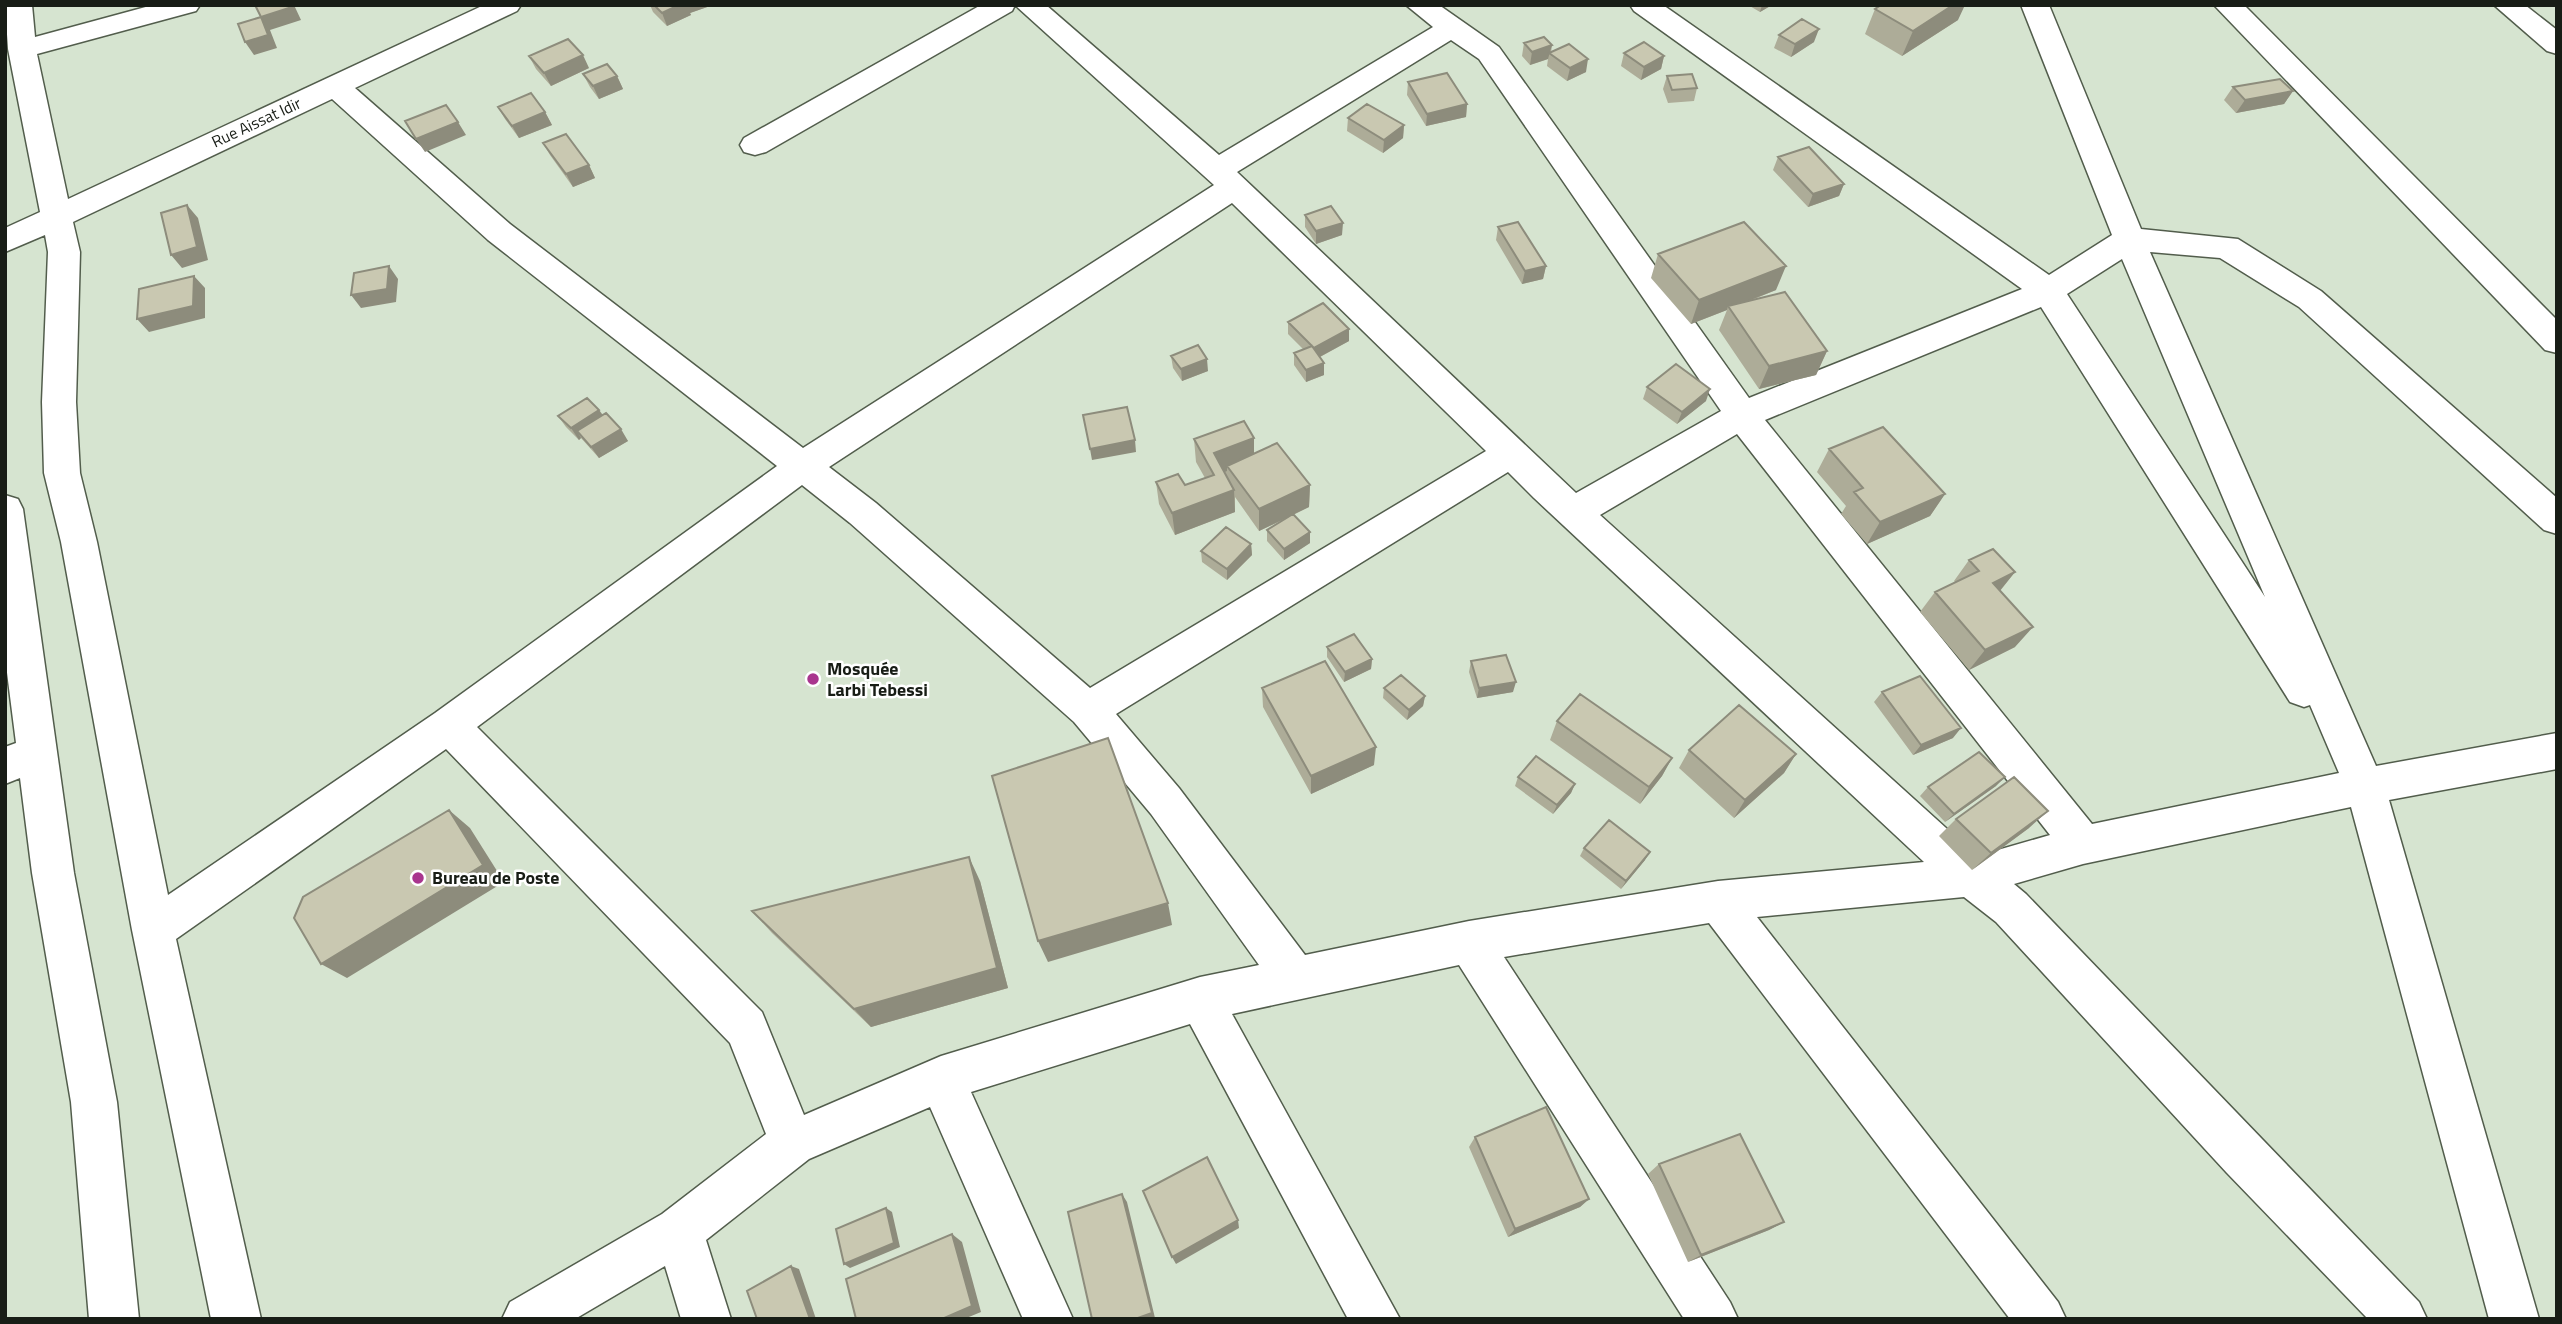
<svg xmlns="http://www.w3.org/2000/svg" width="2562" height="1324" font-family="'Titillium Web',sans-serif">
	<rect width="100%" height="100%" fill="#d6e4d0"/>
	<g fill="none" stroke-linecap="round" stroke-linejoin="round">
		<g stroke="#525d4c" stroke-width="3">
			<path id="minor" d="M 5,5 L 32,5 L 35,37 L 153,5 L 200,5 L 196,11 L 37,54 L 68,199 L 484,5 L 521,5 L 517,11 L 355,88 L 510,224 L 803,448 L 1214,185 L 1015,5 L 1012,11 L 766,152 L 755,155 L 744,152 L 740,145 L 744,138 L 981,5 L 1046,5 L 1219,155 L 1433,27 L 1406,5 L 1439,5 L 1499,47 L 1749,398 L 2022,289 L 1634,11 L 1630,5 L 1663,5 L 2049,275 L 2112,235 L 2021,5 L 2049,5 L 2141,229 L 2238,239 L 2321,291 L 2557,498 L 2557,534 L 2544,530 L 2299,307 L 2220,258 L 2150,252 L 2376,766 L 2557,733 L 2557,769 L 2389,800 L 2539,1319 L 2489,1319 L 2351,807 L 2083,864 L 2014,884 L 2026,894 L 2419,1302 L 2427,1319 L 2368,1319 L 2227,1173 L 1996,922 L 1964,897 L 1757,917 L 2058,1302 L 2066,1319 L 2010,1319 L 1709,923 L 1504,957 L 1730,1302 L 1738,1319 L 1684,1319 L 1459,965 L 1232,1014 L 1400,1319 L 1348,1319 L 1190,1024 L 971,1092 L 1073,1319 L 1023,1319 L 930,1107 L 809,1159 L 706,1240 L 731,1319 L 681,1319 L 665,1266 L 575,1319 L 502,1319 L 510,1302 L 662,1214 L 766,1134 L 730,1043 L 446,749 L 176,939 L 261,1319 L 211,1319 L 132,930 L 61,542 L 44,473 L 42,402 L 48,252 L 45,235 L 5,252 L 5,228 L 40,212 L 8,49 ZM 1451,40 L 1479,59 L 1721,411 L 1576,493 L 1237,172 ZM 332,99 L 488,240 L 777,466 L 435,713 L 168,895 L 97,542 L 80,473 L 76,402 L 80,252 L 73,222 ZM 1232,203 L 1486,451 L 1090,688 L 876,503 L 829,467 ZM 2122,259 L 2265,597 L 2067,294 ZM 2041,307 L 2290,702 L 2304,707 L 2310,705 L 2339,773 L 2092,824 L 1765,420 ZM 1737,434 L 2050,835 L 1977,856 L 1600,515 ZM 1508,472 L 1534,498 L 1924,862 L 1718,881 L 1469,921 L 1305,955 L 1179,788 L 1116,714 ZM 802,485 L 850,523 L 1074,722 L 1151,814 L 1259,965 L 1200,977 L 941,1056 L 804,1115 L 762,1012 L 477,727 Z
				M 2214,5 L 2244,5 L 2557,320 L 2557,353 L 2545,350 Z
				M 2494,5 L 2525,5 L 2557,30 L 2557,54 L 2547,51 Z
				M 5,495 L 18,499 L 23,509 L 74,873 L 117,1102 L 139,1319 L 89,1319 L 71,1102 L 32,873 L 20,778 L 5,784 L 5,747 L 16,743 L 5,657 Z"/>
		</g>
		<use href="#minor" fill="#fff" fill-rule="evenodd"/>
	</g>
	<path fill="#adac98" d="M 650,5 L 713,5 L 690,13 L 691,15 L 667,26 L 653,12 Z
		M 1748,5 L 1772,5 L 1760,12 Z
		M 1875,9 L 1958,20 L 1902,56 L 1865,34 Z
		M 1779,35 L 1814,42 L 1791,57 L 1774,48 Z
		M 1524,43 L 1552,45 L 1551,53 L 1586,72 L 1567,81 L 1547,66 L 1548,59 L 1530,65 L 1522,56 Z
		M 1624,53 L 1664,56 L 1661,69 L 1641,80 L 1621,66 Z
		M 529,56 L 589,68 L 551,86 L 536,69 Z
		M 583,74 L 617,76 L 623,89 L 599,99 L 590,87 Z
		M 1667,76 L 1697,88 L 1694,101 L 1668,103 L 1663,89 Z
		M 1408,82 L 1467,104 L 1466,117 L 1426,126 L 1407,95 Z
		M 2233,87 L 2293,91 L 2284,104 L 2236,113 L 2224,100 Z
		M 498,107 L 545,112 L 552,125 L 519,138 L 505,119 Z
		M 1348,118 L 1404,125 L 1403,138 L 1383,153 L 1347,131 Z
		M 543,143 L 589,165 L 595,178 L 573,187 L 550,155 Z
		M 1778,157 L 1844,184 L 1839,196 L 1808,207 L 1773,170 Z
		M 1305,215 L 1342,235 L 1316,244 L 1305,227 Z
		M 1498,227 L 1546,266 L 1543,279 L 1522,284 L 1496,240 Z
		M 1658,254 L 1776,290 L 1752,300 L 1827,351 L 1816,375 L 1759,389 L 1719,330 L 1727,310 L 1691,324 L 1651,278 Z
		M 1288,322 L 1349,341 L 1320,357 L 1324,363 L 1324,375 L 1306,382 L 1294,365 L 1294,353 L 1303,349 L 1288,334 Z
		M 1171,356 L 1208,371 L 1182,381 L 1173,368 Z
		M 1647,387 L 1706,401 L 1677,424 L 1643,399 Z
		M 599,410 L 603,415 L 628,441 L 599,458 L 581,438 L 579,440 L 566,427 L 558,416 Z
		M 1254,438 L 1254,453 L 1310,485 L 1309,507 L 1293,515 L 1310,543 L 1284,560 L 1267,541 L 1267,530 L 1285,519 L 1259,531 L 1235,497 L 1235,512 L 1175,535 L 1159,504 L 1156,482 L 1185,485 L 1205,478 L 1196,462 L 1194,439 Z
		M 1829,449 L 1945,494 L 1930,516 L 1867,544 L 1841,514 L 1846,506 L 1817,472 Z
		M 1251,544 L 1252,555 L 1227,580 L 1202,562 L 1201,551 Z
		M 1969,560 L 2015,572 L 2000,591 L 2015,647 L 1969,670 L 1920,612 L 1935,592 L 1955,582 L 1954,581 Z
		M 1327,647 L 1372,659 L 1371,669 L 1344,682 L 1327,657 Z
		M 1471,661 L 1513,692 L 1477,698 L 1469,672 Z
		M 1262,688 L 1374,765 L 1311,794 L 1263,707 Z
		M 1384,688 L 1425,696 L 1423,706 L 1407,720 L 1383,698 Z
		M 1882,692 L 1953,738 L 1913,755 L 1874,702 Z
		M 1557,721 L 1672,758 L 1662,776 L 1640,804 L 1550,740 Z
		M 1689,750 L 1796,754 L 1784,773 L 1734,818 L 1679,768 Z
		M 1518,777 L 1575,784 L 1571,793 L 1553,814 L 1515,786 Z
		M 1996,786 L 1945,822 L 1920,796 L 1928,787 Z
		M 1956,819 L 2029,828 L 1972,870 L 1939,836 Z
		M 1584,848 L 1645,860 L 1621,889 L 1580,856 Z
		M 980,881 L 1008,988 L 871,1027 L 772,933 L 752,911 Z
		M 1475,1137 L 1589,1199 L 1580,1207 L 1508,1237 L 1469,1147 Z
		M 1659,1164 L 1784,1222 L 1769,1230 L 1688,1262 L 1648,1174 Z"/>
	<path fill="#8d8c7c" d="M 292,5 L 294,5 L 301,20 L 270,30 L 277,48 L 254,55 L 245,42 L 261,17 Z
		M 679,5 L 713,5 L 690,13 L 691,15 L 667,26 L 662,13 Z
		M 1762,5 L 1772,5 L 1760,12 Z
		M 1953,5 L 1965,5 L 1958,20 L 1902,56 L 1913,31 Z
		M 1819,29 L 1814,42 L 1791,57 L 1795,44 Z
		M 1552,45 L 1548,59 L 1530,65 L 1532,52 Z
		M 583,55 L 589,68 L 551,86 L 544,73 Z
		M 1664,56 L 1661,69 L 1641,80 L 1644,67 Z
		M 1588,59 L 1586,72 L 1567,81 L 1570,68 Z
		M 617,76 L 623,89 L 599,99 L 593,86 Z
		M 2293,91 L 2284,104 L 2236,113 L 2245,100 Z
		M 1467,104 L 1466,117 L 1426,126 L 1427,114 Z
		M 545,112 L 552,125 L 519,138 L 512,126 Z
		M 458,122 L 466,135 L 425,152 L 416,139 Z
		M 1404,125 L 1403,138 L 1383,153 L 1384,140 Z
		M 589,165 L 595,178 L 573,187 L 566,174 Z
		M 1844,184 L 1839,196 L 1808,207 L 1813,194 Z
		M 187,205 L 198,218 L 208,260 L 182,268 L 171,255 Z
		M 1343,223 L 1342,235 L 1316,244 L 1316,231 Z
		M 389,266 L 398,279 L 396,302 L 361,308 L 351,295 Z
		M 1546,266 L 1543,279 L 1522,284 L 1525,271 Z
		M 1786,266 L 1776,290 L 1730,308 L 1728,306 L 1727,310 L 1691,324 L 1699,300 Z
		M 194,276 L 205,288 L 205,318 L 149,332 L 137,319 Z
		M 1349,329 L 1349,341 L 1314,360 L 1314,348 Z
		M 1827,351 L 1816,375 L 1759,389 L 1769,366 Z
		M 1207,359 L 1208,371 L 1182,381 L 1181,369 Z
		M 1324,363 L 1324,375 L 1306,382 L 1306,370 Z
		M 1710,389 L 1706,401 L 1677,424 L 1682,412 Z
		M 599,410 L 607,422 L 577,431 L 581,438 L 579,440 L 571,428 Z
		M 621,429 L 628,441 L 599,458 L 591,447 Z
		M 1254,438 L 1254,461 L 1227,466 L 1227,471 L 1216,476 L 1214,453 Z
		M 1135,440 L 1136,452 L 1092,460 L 1090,449 Z
		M 1310,485 L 1309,507 L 1259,531 L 1259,509 Z
		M 1234,490 L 1235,512 L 1175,535 L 1172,513 Z
		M 1945,494 L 1930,516 L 1867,544 L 1880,522 Z
		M 1310,532 L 1310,543 L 1284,560 L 1284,549 Z
		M 1251,544 L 1252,555 L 1227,580 L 1227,569 Z
		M 2015,572 L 1998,593 L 1993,583 Z
		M 2033,627 L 2015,647 L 1969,670 L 1985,650 Z
		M 1372,659 L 1371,669 L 1344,682 L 1345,672 Z
		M 1516,682 L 1513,692 L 1477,698 L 1479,688 Z
		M 1425,696 L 1423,706 L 1407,720 L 1409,710 Z
		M 1961,728 L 1953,738 L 1913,755 L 1921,745 Z
		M 1376,747 L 1374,765 L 1311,794 L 1311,776 Z
		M 1796,754 L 1784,773 L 1734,818 L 1745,800 Z
		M 1672,758 L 1662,776 L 1640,804 L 1649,787 Z
		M 2005,777 L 1996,786 L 1945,822 L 1954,814 Z
		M 1575,784 L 1571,793 L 1553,814 L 1557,805 Z
		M 449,810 L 470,828 L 504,882 L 347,978 L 321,964 Z
		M 2048,811 L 2029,828 L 1972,870 L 1991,853 Z
		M 1650,852 L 1645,860 L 1621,889 L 1626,881 Z
		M 969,857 L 980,881 L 1008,988 L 871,1027 L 854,1009 Z
		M 1168,903 L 1172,925 L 1048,962 L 1038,941 Z
		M 1122,1194 L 1127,1202 L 1155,1318 L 1135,1319 Z
		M 1589,1199 L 1580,1207 L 1508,1237 L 1515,1229 Z
		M 886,1208 L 892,1212 L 900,1247 L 850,1268 L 844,1264 Z
		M 1238,1220 L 1239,1228 L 1176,1264 L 1172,1257 Z
		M 1784,1222 L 1769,1230 L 1688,1262 L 1701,1255 Z
		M 952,1234 L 962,1242 L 981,1312 L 964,1319 L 942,1319 Z
		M 791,1266 L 799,1269 L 816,1319 L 810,1319 Z"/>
	<path fill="#c9c8b1" stroke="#8d8c7c" stroke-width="2" d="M 255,5 L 292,5 L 292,7 L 261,17 Z
		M 654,5 L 679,5 L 662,13 Z
		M 1881,5 L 1953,5 L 1913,31 L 1875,9 Z
		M 261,17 L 268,35 L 245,42 L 238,24 Z
		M 1802,19 L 1819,29 L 1795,44 L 1779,35 Z
		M 1544,37 L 1552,45 L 1532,52 L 1524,43 Z
		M 568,39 L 583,55 L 544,73 L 529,56 Z
		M 1644,42 L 1664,56 L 1644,67 L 1624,53 Z
		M 1569,44 L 1588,59 L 1570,68 L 1549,53 Z
		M 607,64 L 617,76 L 593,86 L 583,74 Z
		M 1447,73 L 1467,104 L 1427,114 L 1408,82 Z
		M 1692,74 L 1697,88 L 1672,90 L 1667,76 Z
		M 2280,79 L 2293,91 L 2245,100 L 2233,87 Z
		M 531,93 L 545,112 L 512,126 L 498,107 Z
		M 1367,104 L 1404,125 L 1384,140 L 1348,118 Z
		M 446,105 L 458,122 L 416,139 L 405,121 Z
		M 566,134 L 589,165 L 566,174 L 543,143 Z
		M 1809,147 L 1844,184 L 1813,194 L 1778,157 Z
		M 187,205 L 197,247 L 171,255 L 161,213 Z
		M 1331,206 L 1343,223 L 1316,231 L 1305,215 Z
		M 1518,222 L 1546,266 L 1525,271 L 1498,227 Z
		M 1744,222 L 1786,266 L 1699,300 L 1658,254 Z
		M 389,266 L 387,289 L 351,295 L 354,273 Z
		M 194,276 L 193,306 L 137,319 L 139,289 Z
		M 1785,292 L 1827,351 L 1769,366 L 1728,306 Z
		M 1323,303 L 1349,329 L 1314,348 L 1288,322 Z
		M 1198,345 L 1207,359 L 1181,369 L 1171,356 Z
		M 1312,346 L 1324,363 L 1306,370 L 1294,353 Z
		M 1676,364 L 1710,389 L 1682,412 L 1647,387 Z
		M 587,398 L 599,410 L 571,428 L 558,416 Z
		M 1127,407 L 1135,440 L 1090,449 L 1083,415 Z
		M 606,413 L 621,429 L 591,447 L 577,431 Z
		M 1244,421 L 1254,438 L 1214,453 L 1234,490 L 1172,513 L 1156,482 L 1178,474 L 1185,485 L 1214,475 L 1194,439 Z
		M 1883,427 L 1945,494 L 1880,522 L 1854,492 L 1863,488 L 1829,449 Z
		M 1277,443 L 1310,485 L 1259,509 L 1227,466 Z
		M 1293,514 L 1310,532 L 1284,549 L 1267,530 Z
		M 1226,527 L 1251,544 L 1227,569 L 1201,551 Z
		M 1993,549 L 2015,572 L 1993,583 L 2033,627 L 1985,650 L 1935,592 L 1979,571 L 1969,560 Z
		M 1354,634 L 1372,659 L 1345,672 L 1327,647 Z
		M 1506,655 L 1516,682 L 1479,688 L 1471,661 Z
		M 1325,661 L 1376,747 L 1311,776 L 1262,688 Z
		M 1401,675 L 1425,696 L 1409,710 L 1384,688 Z
		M 1920,676 L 1961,728 L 1921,745 L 1882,692 Z
		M 1580,694 L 1672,758 L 1649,787 L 1557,721 Z
		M 1739,705 L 1796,754 L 1745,800 L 1689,750 Z
		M 1108,738 L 1168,903 L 1038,941 L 992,776 Z
		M 1979,752 L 2005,777 L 1954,814 L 1928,787 Z
		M 1536,756 L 1575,784 L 1557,805 L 1518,777 Z
		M 2014,777 L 2048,811 L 1991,853 L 1956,819 Z
		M 449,810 L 483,865 L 321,964 L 294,918 L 303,897 Z
		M 1609,820 L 1650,852 L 1626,881 L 1584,848 Z
		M 969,857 L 997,968 L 854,1009 L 752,911 Z
		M 1546,1107 L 1589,1199 L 1515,1229 L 1475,1137 Z
		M 1740,1134 L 1784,1222 L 1701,1255 L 1659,1164 Z
		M 1207,1157 L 1238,1220 L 1172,1257 L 1143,1191 Z
		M 1122,1194 L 1152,1313 L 1135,1319 L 1092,1319 L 1068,1212 Z
		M 886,1208 L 894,1243 L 844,1264 L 836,1229 Z
		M 952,1234 L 972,1306 L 942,1319 L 856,1319 L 846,1279 Z
		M 791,1266 L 810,1319 L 757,1319 L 747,1291 Z"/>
	<g fill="#a9358e" stroke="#fff" stroke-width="2.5">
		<circle cx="813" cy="679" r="7"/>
		<circle cx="418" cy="878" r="7"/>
	</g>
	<g text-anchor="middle" stroke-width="5" stroke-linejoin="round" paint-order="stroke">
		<g font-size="16" fill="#181d16" stroke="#fff">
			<text transform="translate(256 122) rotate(-25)" y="6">Rue Aissat Idir</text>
		</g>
		<g font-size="18" font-weight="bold" fill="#181d16" stroke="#fff" text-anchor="start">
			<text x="827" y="675">Mosquée<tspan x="827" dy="21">Larbi Tebessi</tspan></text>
			<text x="432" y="884">Bureau de Poste</text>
		</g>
	</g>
	<rect width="2562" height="1324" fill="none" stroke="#181d16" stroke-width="14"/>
</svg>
